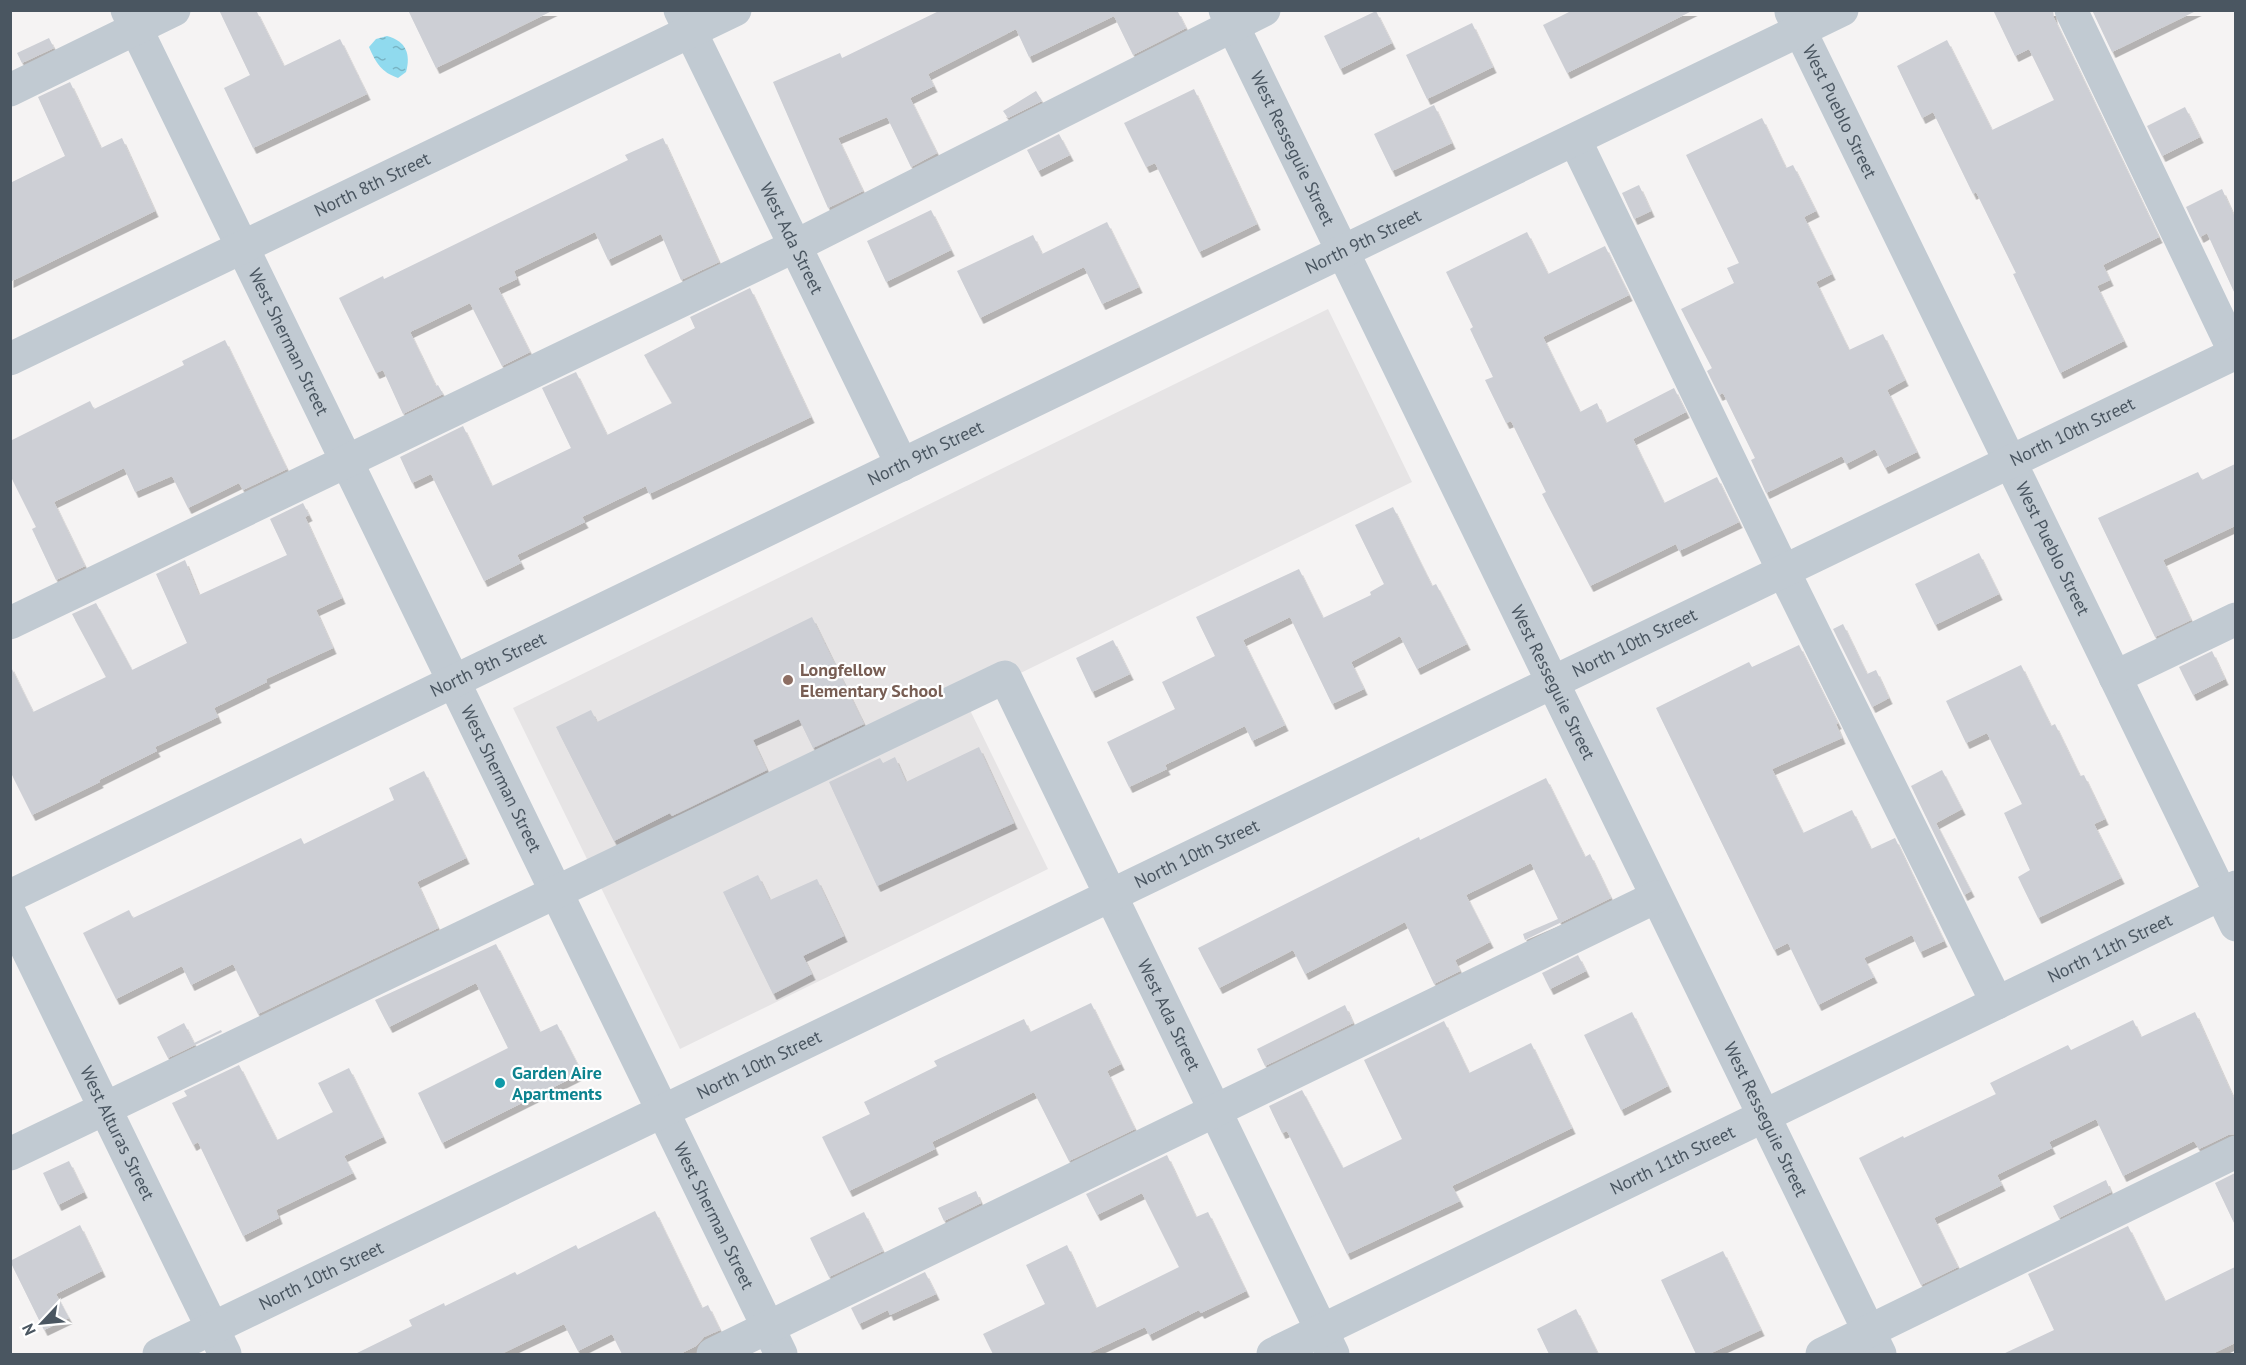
<svg xmlns="http://www.w3.org/2000/svg" width="2246" height="1365" font-family="'PT Sans',sans-serif">
	<defs>
		<pattern id="water-ripples" width="26" height="14" patternUnits="userSpaceOnUse" patternTransform="scale(1.5)"><rect width="26" height="14" fill="#90daee"/><path d="M2 4q2-2 4 0t4 0M15 11q2-2 4 0t4 0" fill="none" stroke="#78b4c4"/></pattern>
		<filter id="shadow"><feDropShadow dx="3.5" dy="6" stdDeviation="0" flood-color="#0004"/></filter>
	</defs>
	<rect width="100%" height="100%" fill="#f5f3f3"/>
	<path fill="#e6e4e5" d="M 1328,309 L 1412,482 L 965,700 L 1048,869 L 680,1049 L 513,708 Z"/>
	<path fill="url(#water-ripples)" d="M 387,36 C 406,41 411,54 406,72 L 398,78 C 381,72 376,63 369,47 L 376,39 Z"/>
	<path fill="#cdcfd5" filter="url(#shadow)" d="M 219,10 L 256,10 L 284,66 L 340,39 L 367,94 L 253,148 L 224,88 L 250,75 Z
		M 408,10 L 554,10 L 436,68 Z
		M 941,10 L 1177,10 L 1186,28 L 1133,55 L 1114,16 L 1029,57 L 1016,29 L 928,74 L 934,86 L 910,98 L 937,153 L 911,167 L 887,117 L 838,138 L 863,191 L 828,208 L 773,82 L 840,53 L 842,58 Z
		M 1573,10 L 1694,10 L 1567,73 L 1543,25 Z
		M 1993,10 L 2053,10 L 2054,18 L 2159,237 L 2103,265 L 2110,280 L 2097,286 L 2124,341 L 2060,373 L 2013,274 L 2016,273 L 1976,192 L 1973,194 L 1933,112 L 1922,118 L 1897,66 L 1947,40 L 1992,130 L 2054,100 L 2029,49 L 2015,56 Z
		M 2092,10 L 2198,10 L 2112,52 Z
		M 1376,11 L 1392,43 L 1340,69 L 1324,36 Z
		M 1472,23 L 1493,67 L 1427,99 L 1406,55 Z
		M 49,38 L 54,48 L 22,63 L 17,53 Z
		M 70,82 L 101,148 L 122,138 L 155,211 L 10,282 L 10,183 L 65,156 L 38,97 Z
		M 1194,89 L 1257,224 L 1199,252 L 1155,163 L 1146,167 L 1124,123 Z
		M 1036,91 L 1042,101 L 1008,118 L 1003,111 Z
		M 1434,105 L 1452,143 L 1392,171 L 1374,134 Z
		M 2185,107 L 2200,137 L 2162,156 L 2147,126 Z
		M 1762,118 L 1786,168 L 1793,165 L 1816,211 L 1804,217 L 1832,274 L 1816,282 L 1849,350 L 1883,334 L 1905,380 L 1887,390 L 1917,452 L 1885,468 L 1875,449 L 1846,464 L 1842,456 L 1766,493 L 1751,460 L 1755,458 L 1723,393 L 1719,395 L 1707,371 L 1712,368 L 1681,309 L 1734,283 L 1727,268 L 1739,263 L 1686,155 Z
		M 1059,134 L 1070,155 L 1038,171 L 1027,150 Z
		M 663,138 L 719,262 L 681,280 L 661,234 L 608,260 L 595,232 L 514,271 L 517,279 L 498,288 L 530,352 L 502,366 L 470,303 L 410,332 L 436,386 L 438,385 L 443,394 L 403,414 L 383,370 L 376,373 L 339,298 L 383,276 L 384,279 L 628,160 L 625,155 Z
		M 1639,185 L 1651,211 L 1634,219 L 1622,193 Z
		M 2222,189 L 2235,218 L 2235,294 L 2207,233 L 2200,237 L 2186,207 Z
		M 931,210 L 951,250 L 886,282 L 867,241 Z
		M 1107,222 L 1139,287 L 1102,304 L 1084,267 L 980,318 L 957,271 L 1033,235 L 1042,254 Z
		M 1527,232 L 1548,274 L 1605,246 L 1629,295 L 1543,337 L 1580,412 L 1597,403 L 1606,423 L 1674,388 L 1686,412 L 1633,439 L 1664,503 L 1717,477 L 1739,522 L 1679,551 L 1676,544 L 1590,586 L 1542,494 L 1546,492 L 1511,421 L 1506,423 L 1485,380 L 1493,377 L 1470,329 L 1473,327 L 1446,272 Z
		M 750,288 L 811,417 L 649,494 L 646,486 L 582,517 L 585,522 L 517,555 L 521,563 L 484,581 L 431,474 L 412,483 L 400,457 L 463,426 L 492,486 L 571,448 L 542,388 L 576,372 L 607,435 L 672,403 L 644,355 L 695,328 L 690,317 Z
		M 225,340 L 287,469 L 243,490 L 239,483 L 188,508 L 172,476 L 135,492 L 124,468 L 54,502 L 85,566 L 56,580 L 32,529 L 36,527 L 10,475 L 10,441 L 90,401 L 94,409 L 184,365 L 182,361 Z
		M 2235,464 L 2235,526 L 2163,560 L 2191,620 L 2155,637 L 2098,518 L 2198,472 L 2202,480 Z
		M 303,503 L 309,515 L 305,517 L 342,598 L 316,610 L 333,648 L 266,679 L 267,682 L 214,708 L 218,717 L 155,747 L 157,751 L 99,780 L 100,782 L 32,815 L 10,771 L 10,665 L 33,712 L 106,677 L 72,614 L 96,603 L 132,670 L 187,643 L 156,574 L 185,560 L 199,595 L 287,555 L 270,519 Z
		M 1393,507 L 1432,586 L 1436,584 L 1467,644 L 1417,669 L 1400,636 L 1351,662 L 1364,689 L 1332,704 L 1290,617 L 1243,640 L 1285,725 L 1252,741 L 1245,726 L 1165,765 L 1167,769 L 1129,787 L 1107,742 L 1175,709 L 1162,682 L 1215,656 L 1196,617 L 1299,569 L 1323,618 L 1371,595 L 1370,592 L 1384,584 L 1355,525 Z
		M 1979,553 L 1999,594 L 1935,625 L 1915,584 Z
		M 812,617 L 864,724 L 813,748 L 799,719 L 753,740 L 767,770 L 672,816 L 670,813 L 614,841 L 556,727 L 591,710 L 597,722 Z
		M 1843,624 L 1867,674 L 1876,670 L 1889,698 L 1872,707 L 1833,629 Z
		M 1113,640 L 1130,674 L 1092,692 L 1076,658 Z
		M 1799,645 L 1838,723 L 1836,724 L 1842,738 L 1772,769 L 1803,833 L 1852,810 L 1871,849 L 1895,838 L 1944,941 L 1920,952 L 1912,935 L 1864,958 L 1874,977 L 1818,1005 L 1788,943 L 1774,950 L 1656,708 L 1749,662 L 1752,667 Z
		M 2212,651 L 2225,679 L 2193,695 L 2179,667 Z
		M 2021,665 L 2051,726 L 2055,724 L 2080,776 L 2084,775 L 2105,819 L 2094,824 L 2121,878 L 2038,918 L 2018,877 L 2030,870 L 2004,813 L 2022,804 L 1987,733 L 1966,743 L 1946,701 Z
		M 979,747 L 1014,823 L 877,886 L 829,782 L 880,758 L 883,763 L 895,757 L 906,782 Z
		M 1942,770 L 1962,809 L 1936,823 L 1971,891 L 1964,895 L 1911,786 Z
		M 424,771 L 466,858 L 417,882 L 438,928 L 258,1014 L 233,964 L 191,985 L 182,966 L 116,999 L 83,933 L 129,910 L 133,918 L 301,838 L 304,844 L 394,800 L 389,788 Z
		M 1546,778 L 1585,857 L 1590,854 L 1611,898 L 1525,940 L 1523,934 L 1558,919 L 1531,863 L 1466,895 L 1490,942 L 1455,960 L 1460,971 L 1434,984 L 1405,922 L 1305,974 L 1293,950 L 1219,988 L 1198,948 L 1419,837 L 1420,840 Z
		M 758,875 L 770,900 L 817,879 L 844,936 L 803,956 L 812,974 L 773,994 L 723,892 Z
		M 496,944 L 540,1032 L 557,1024 L 582,1073 L 442,1143 L 418,1093 L 508,1048 L 476,983 L 389,1027 L 375,1000 Z
		M 1578,955 L 1586,971 L 1550,989 L 1542,973 Z
		M 1091,1003 L 1121,1064 L 1107,1071 L 1135,1129 L 1069,1161 L 1034,1092 L 932,1142 L 935,1149 L 849,1191 L 822,1137 L 870,1114 L 864,1102 L 937,1066 L 934,1061 L 1024,1019 L 1030,1032 Z
		M 1345,1005 L 1353,1023 L 1265,1066 L 1257,1049 Z
		M 1632,1012 L 1668,1086 L 1621,1110 L 1584,1035 Z
		M 2195,1012 L 2235,1101 L 2235,1134 L 2228,1135 L 2199,1149 L 2194,1141 L 2123,1176 L 2096,1119 L 2049,1142 L 2052,1148 L 1997,1175 L 2002,1185 L 1934,1218 L 1958,1267 L 1921,1285 L 1859,1158 L 1903,1136 L 1904,1138 L 1996,1094 L 1990,1083 L 2068,1045 L 2071,1050 L 2133,1020 L 2141,1037 Z
		M 1444,1021 L 1469,1073 L 1531,1043 L 1572,1128 L 1452,1186 L 1460,1201 L 1347,1254 L 1287,1131 L 1282,1133 L 1269,1106 L 1302,1090 L 1343,1168 L 1402,1139 L 1364,1060 Z
		M 184,1023 L 194,1043 L 221,1030 L 222,1032 L 168,1058 L 157,1037 Z
		M 239,1065 L 277,1140 L 333,1112 L 318,1083 L 349,1068 L 383,1137 L 344,1156 L 353,1173 L 276,1210 L 279,1218 L 243,1236 L 198,1142 L 193,1145 L 172,1103 L 187,1096 L 184,1091 Z
		M 1167,1155 L 1196,1217 L 1208,1212 L 1246,1291 L 1201,1313 L 1199,1310 L 1149,1335 L 1145,1327 L 1087,1354 L 993,1354 L 983,1334 L 1045,1304 L 1026,1265 L 1067,1245 L 1096,1308 L 1179,1267 L 1142,1193 L 1097,1215 L 1086,1194 Z
		M 69,1161 L 84,1192 L 58,1205 L 43,1173 Z
		M 2235,1173 L 2235,1225 L 2215,1183 Z
		M 2106,1180 L 2111,1192 L 2059,1218 L 2053,1206 Z
		M 976,1191 L 981,1203 L 944,1221 L 938,1208 Z
		M 655,1211 L 702,1308 L 708,1305 L 720,1330 L 704,1337 L 696,1346 L 680,1354 L 622,1354 L 612,1334 L 578,1351 L 564,1324 L 501,1354 L 355,1354 L 412,1326 L 409,1320 L 444,1303 L 445,1306 L 515,1272 L 517,1275 L 576,1245 L 578,1249 Z
		M 864,1212 L 883,1251 L 829,1277 L 810,1238 Z
		M 80,1225 L 102,1271 L 56,1294 L 69,1318 L 44,1330 L 10,1261 Z
		M 2128,1226 L 2165,1301 L 2235,1267 L 2235,1343 L 2212,1354 L 2003,1354 L 2054,1330 L 2028,1274 Z
		M 1723,1251 L 1761,1330 L 1709,1354 L 1696,1354 L 1661,1280 Z
		M 925,1272 L 936,1294 L 890,1315 L 888,1310 L 859,1324 L 851,1308 Z
		M 1576,1309 L 1598,1354 L 1549,1354 L 1537,1329 Z"/>
	<g fill="none" stroke-linecap="round" stroke-linejoin="round">
		<g stroke="#c1cad2" stroke-width="33">
			<path id="s1" d="M 127,10 L 781,1354"/>
			<path id="s2" d="M 680,10 L 902,465"/>
			<path id="s3" d="M 1225,10 L 1880,1354"/>
			<path d="M 2071,10 L 2235,353"/>
			<path id="s4" d="M 1791,12 L 2236,925"/>
			<path d="M 10,90 L 174,10"/>
			<path d="M 1575,140 L 1783,570 L 1997,1003"/>
			<path id="s5" d="M 10,359 L 735,10"/>
			<path d="M 10,623 L 795,246 L 1264,10"/>
			<path d="M 2115,677 L 2236,619"/>
			<path id="s6" d="M 10,896 L 1842,10"/>
			<path id="s7" d="M 10,914 L 225,1354"/>
			<path id="s8" d="M 10,1154 L 1005,677 L 1333,1354"/>
			<path id="s9" d="M 159,1354 L 2236,353"/>
			<path d="M 713,1354 L 1656,897"/>
			<path id="s10" d="M 1273,1354 L 2236,887"/>
			<path d="M 1822,1354 L 2236,1152"/>
		</g>
	</g>
	<circle fill="#8d6e63" stroke="#fff" stroke-width="2" cx="788" cy="680" r="6"/>
	<circle fill="#0f9aa8" stroke="#fff" stroke-width="2" cx="500" cy="1083" r="6"/>
	<g text-anchor="middle" stroke-width="4.5" stroke-linejoin="round" paint-order="stroke">
		<g font-size="18" fill="#4a5661" stroke="#fff">
			<text dy="6" stroke="none"><textPath href="#s4" startOffset="111">West Pueblo Street</textPath></text>
			<text dy="6" stroke="none"><textPath href="#s3" startOffset="154">West Resseguie Street</textPath></text>
			<text dy="6" stroke="none"><textPath href="#s5" startOffset="402">North 8th Street</textPath></text>
			<text dy="6" stroke="none"><textPath href="#s2" startOffset="254">West Ada Street</textPath></text>
			<text dy="6" stroke="none"><textPath href="#s6" startOffset="1503">North 9th Street</textPath></text>
			<text dy="6" stroke="none"><textPath href="#s1" startOffset="369">West Sherman Street</textPath></text>
			<text dy="6" stroke="none"><textPath href="#s9" startOffset="2124">North 10th Street</textPath></text>
			<text dy="6" stroke="none"><textPath href="#s6" startOffset="1017">North 9th Street</textPath></text>
			<text dy="6" stroke="none"><textPath href="#s4" startOffset="597">West Pueblo Street</textPath></text>
			<text dy="6" stroke="none"><textPath href="#s9" startOffset="1638">North 10th Street</textPath></text>
			<text dy="6" stroke="none"><textPath href="#s6" startOffset="531">North 9th Street</textPath></text>
			<text dy="6" stroke="none"><textPath href="#s3" startOffset="748">West Resseguie Street</textPath></text>
			<text dy="6" stroke="none"><textPath href="#s1" startOffset="855">West Sherman Street</textPath></text>
			<text dy="6" stroke="none"><textPath href="#s9" startOffset="1152">North 10th Street</textPath></text>
			<text dy="6" stroke="none"><textPath href="#s10" startOffset="930">North 11th Street</textPath></text>
			<text dy="6" stroke="none"><textPath href="#s8" startOffset="1479">West Ada Street</textPath></text>
			<text dy="6" stroke="none"><textPath href="#s9" startOffset="666">North 10th Street</textPath></text>
			<text dy="6" stroke="none"><textPath href="#s3" startOffset="1234">West Resseguie Street</textPath></text>
			<text dy="6" stroke="none"><textPath href="#s7" startOffset="244">West Alturas Street</textPath></text>
			<text dy="6" stroke="none"><textPath href="#s10" startOffset="444">North 11th Street</textPath></text>
			<text dy="6" stroke="none"><textPath href="#s1" startOffset="1341">West Sherman Street</textPath></text>
			<text dy="6" stroke="none"><textPath href="#s9" startOffset="180">North 10th Street</textPath></text>
		</g>
		<g font-size="18" font-weight="bold" fill="#785e54" stroke="#fff" text-anchor="start">
			<text x="800" y="676">Longfellow<tspan x="800" dy="21">Elementary School</tspan></text>
		</g>
		<g font-size="18" font-weight="bold" fill="#0d838f" stroke="#fff" text-anchor="start">
			<text x="512" y="1079">Garden Aire<tspan x="512" dy="21">Apartments</tspan></text>
		</g>
	</g>
	<rect width="2246" height="1365" fill="none" stroke="#4a5661" stroke-width="24"/>
	<g transform="translate(42 1323) rotate(244)" stroke="#ffffff" stroke-width="4.5" paint-order="stroke">
	<path d="M0-4.5L10 22L0 15L-10 22Z" fill="#4a5661"/>
	<text y="-9" font-size="16" font-weight="bold" text-anchor="middle" fill="#4a5661">N</text>
	</g>
</svg>
